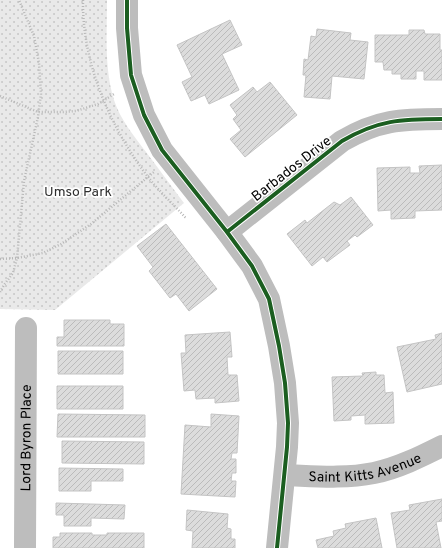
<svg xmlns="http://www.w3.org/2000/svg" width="442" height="548" font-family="Overpass,sans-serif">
	<defs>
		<pattern id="green-dots" width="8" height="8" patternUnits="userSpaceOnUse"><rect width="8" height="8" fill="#e9e9e9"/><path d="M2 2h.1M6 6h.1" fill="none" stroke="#c6c6c6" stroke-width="1.8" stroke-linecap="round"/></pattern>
		<pattern id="building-hatch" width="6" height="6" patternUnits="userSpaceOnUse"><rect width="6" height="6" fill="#dcdcdc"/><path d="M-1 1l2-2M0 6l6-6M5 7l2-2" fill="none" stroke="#bbb"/></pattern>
	</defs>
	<rect width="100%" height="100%" fill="#fff"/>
	<path fill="url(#green-dots)" d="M 0,0 L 107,0 C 107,33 104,68 114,100 C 120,119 134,136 146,152 C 159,169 171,186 184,203 L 55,310 L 0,309 Z"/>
	<path fill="url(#building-hatch)" stroke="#c4c4c4" d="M 230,20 L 242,45 L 222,54 L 239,90 L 209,104 L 205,95 L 191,101 L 182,82 L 192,77 L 177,45 Z
		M 317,29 L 351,33 L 350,40 L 368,42 L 364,79 L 332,76 L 330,99 L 304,97 L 306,75 L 303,75 L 304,59 L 308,60 L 311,36 L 316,37 Z
		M 409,30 L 424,30 L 425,34 L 440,34 L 440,50 L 442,50 L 442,80 L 424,80 L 424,71 L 416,71 L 416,79 L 401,79 L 401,74 L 392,74 L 392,70 L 384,70 L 383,62 L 375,62 L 375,35 L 409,35 Z
		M 270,82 L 297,115 L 245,157 L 230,139 L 241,130 L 233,119 L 237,115 L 230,105 L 253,87 L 257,92 Z
		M 442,165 L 442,210 L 415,211 L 415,218 L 391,219 L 391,210 L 378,211 L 377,168 L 410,167 L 410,173 L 420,173 L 419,166 Z
		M 351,197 L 373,225 L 357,237 L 355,235 L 347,241 L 350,245 L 327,262 L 323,257 L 312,266 L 287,234 L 305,220 L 307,223 L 334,202 L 340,205 Z
		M 166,224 L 217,289 L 189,311 L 176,294 L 170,298 L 149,271 L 153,267 L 137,246 Z
		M 64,320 L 110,320 L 110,324 L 124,324 L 124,346 L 57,346 L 57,337 L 64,337 Z
		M 230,332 L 232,357 L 227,357 L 228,375 L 237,375 L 239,401 L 215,403 L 215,398 L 196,399 L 195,390 L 184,391 L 181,353 L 186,353 L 185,335 Z
		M 442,333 L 442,384 L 407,392 L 397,347 L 436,339 L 435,335 Z
		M 58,351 L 123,351 L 123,374 L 58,374 Z
		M 376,372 L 376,375 L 384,375 L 385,393 L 393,392 L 394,423 L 365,424 L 365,415 L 351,416 L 351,420 L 334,421 L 332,377 L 363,376 L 362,373 Z
		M 57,386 L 123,386 L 123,409 L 57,409 Z
		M 58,414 L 145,415 L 145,437 L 57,437 Z
		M 211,414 L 239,416 L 237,453 L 232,453 L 231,459 L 236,459 L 236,473 L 232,473 L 231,481 L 236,481 L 235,497 L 181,494 L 185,425 L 211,427 Z
		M 62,441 L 144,442 L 144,464 L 62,463 Z
		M 59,468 L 123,469 L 123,481 L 91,481 L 91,491 L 59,491 Z
		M 442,499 L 442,521 L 436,522 L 441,548 L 397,548 L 391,513 L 410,510 L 409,505 Z
		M 56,503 L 125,505 L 124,519 L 91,518 L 91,526 L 64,526 L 64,515 L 56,515 Z
		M 187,510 L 228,514 L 227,528 L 231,529 L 231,539 L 235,539 L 235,548 L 192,548 L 193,531 L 186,530 Z
		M 376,518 L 382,548 L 318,548 L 316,540 L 334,536 L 333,531 L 346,528 L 345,524 Z
		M 60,533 L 92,533 L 92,535 L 107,535 L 107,533 L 144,533 L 144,548 L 53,548 L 53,537 L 60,537 Z"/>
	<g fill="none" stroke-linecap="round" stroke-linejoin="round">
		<path stroke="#b8b8b8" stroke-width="2.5" stroke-dasharray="1 2" stroke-linecap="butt" d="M 83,0 C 82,63 110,127 148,177 C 159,191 173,204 185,217 L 187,218
			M 0,96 L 38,112 L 63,112 L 76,111 L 98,104 L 114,94
			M 0,259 L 17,258 L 43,253 L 61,244 L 91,224 L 154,172
			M 0,292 L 4,285 L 13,273 L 17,258 L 24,181 L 38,117 L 41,94 L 39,63 L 34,36 L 19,0"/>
		<g stroke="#bdbdbd" stroke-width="22">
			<path d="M 127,0 L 127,28 L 131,75 L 144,115 L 162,150 L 227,232 L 252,266 L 269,299 L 279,346 L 285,383 L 288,423 L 287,447 L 277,548"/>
			<path d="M 227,232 L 342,141 C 378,120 401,119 442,119"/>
			<path id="s1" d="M 285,475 C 314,476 344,479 374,473 C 398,468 420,457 442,446"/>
			<path id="s2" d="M 25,548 L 26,328"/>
		</g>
		<g stroke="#fff" stroke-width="6">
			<path id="cycleway" d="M 127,0 L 127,28 L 131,75 L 144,115 L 162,150 L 227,232 L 252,266 L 269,299 L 279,346 L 285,383 L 288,423 L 287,447 L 277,548
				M 227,232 L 342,141 C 378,120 401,119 442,119"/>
		</g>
		<use href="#cycleway" stroke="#1b5e20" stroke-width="4"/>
	</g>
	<g text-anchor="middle" stroke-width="3.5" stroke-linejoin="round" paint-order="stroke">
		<g font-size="14" fill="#000" stroke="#fff">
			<text transform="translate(291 168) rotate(-38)" y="5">Barbados Drive</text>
			<text dy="5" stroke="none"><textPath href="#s2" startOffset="110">Lord Byron Place</textPath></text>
			<text dy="5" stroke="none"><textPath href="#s1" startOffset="81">Saint Kitts Avenue</textPath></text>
		</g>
		<g font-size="14" fill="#2e2e2e" stroke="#fff">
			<text x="78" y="196">Umso Park</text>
		</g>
	</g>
</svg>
